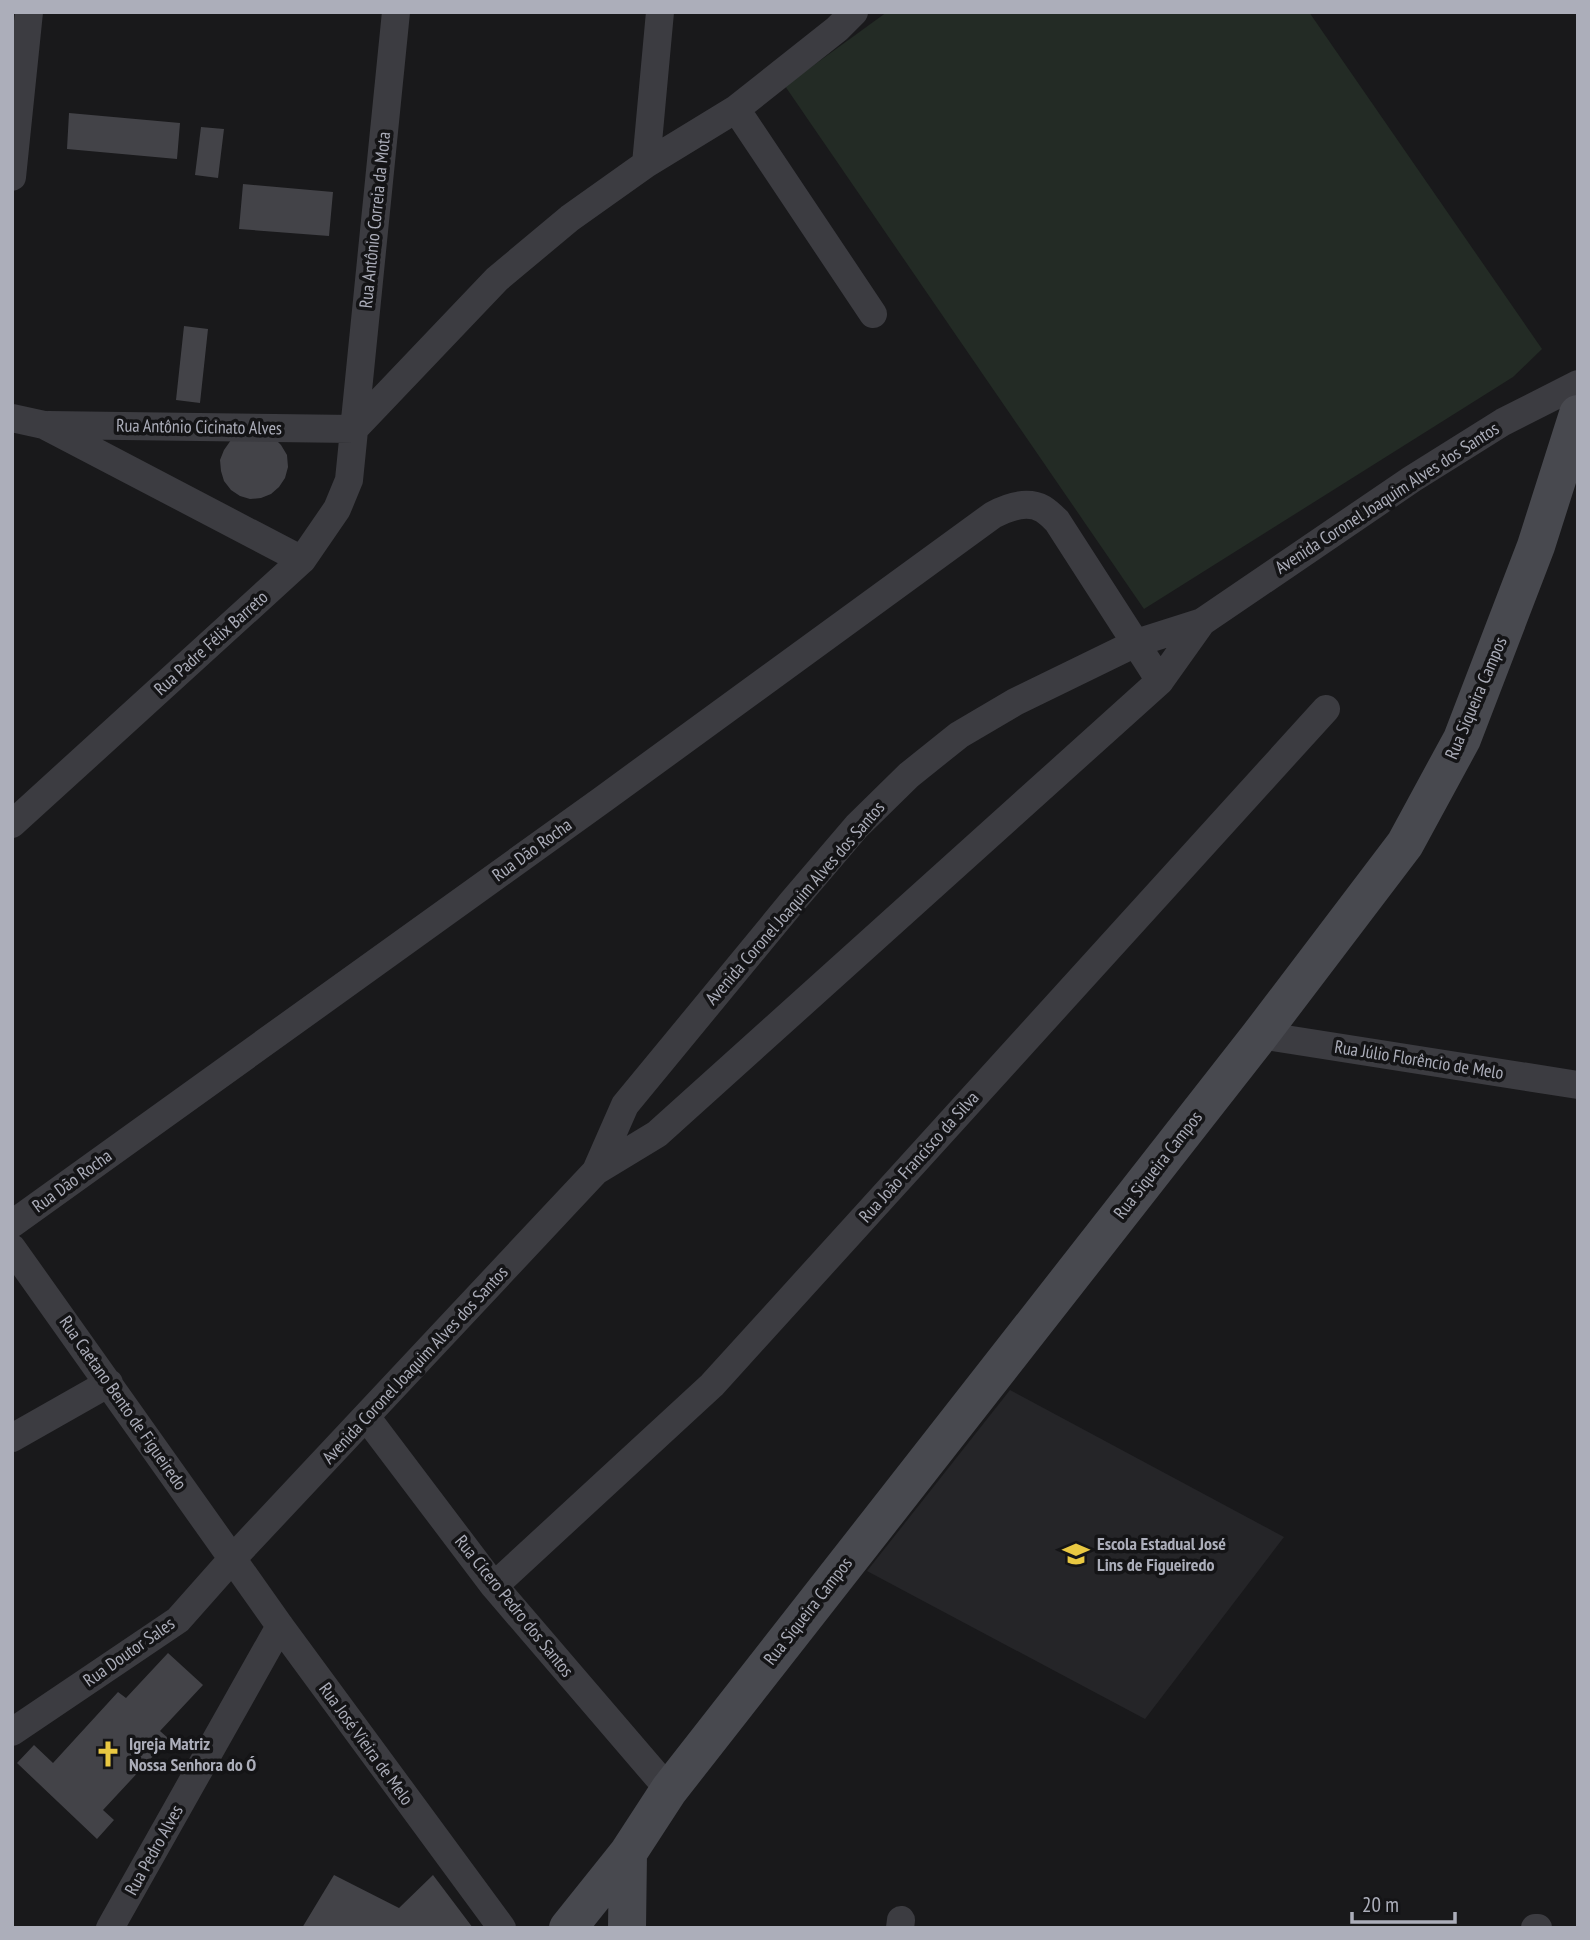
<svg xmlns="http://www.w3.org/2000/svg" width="1590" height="1940" font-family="'PT Sans Narrow',sans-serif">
	<rect width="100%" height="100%" fill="#19191b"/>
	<path fill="#252528" d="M 1010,1390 L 1284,1537 L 1145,1719 L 867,1571 Z"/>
	<path fill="#232b25" d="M 887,12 L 1309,12 L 1542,349 L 1513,377 L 1144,609 L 785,86 Z"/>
	<path fill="#434348" d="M 69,113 L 180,123 L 177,159 L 67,149 Z
		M 201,127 L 224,129 L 218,178 L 195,175 Z
		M 243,184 L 333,192 L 329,236 L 239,229 Z
		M 184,326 L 208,329 L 200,403 L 176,400 Z
		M 273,437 L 281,445 L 287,455 L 288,467 L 285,478 L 279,487 L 271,494 L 261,498 L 250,499 L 240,496 L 231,490 L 224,481 L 221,471 L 220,460 L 224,450 L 231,440 Z
		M 168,1653 L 203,1685 L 160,1731 L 169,1739 L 103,1810 L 114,1820 L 97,1839 L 17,1763 L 34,1745 L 53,1763 L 118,1692 L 126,1698 Z
		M 334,1875 L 399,1908 L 433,1875 L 473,1928 L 302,1928 Z"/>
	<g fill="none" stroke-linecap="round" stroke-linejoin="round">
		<path stroke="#3c3c41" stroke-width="28" d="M 736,109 L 873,314
			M 646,164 L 660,12
			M 12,177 L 29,12
			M 12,418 L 44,425 L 302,560
			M 48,425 L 354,429
			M 354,429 L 497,279 L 570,218 L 646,164 L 736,109 L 837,29 L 854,12
			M 12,824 L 302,560 L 337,509 L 349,480 L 396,12
			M 1260,1035 L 1578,1085
			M 596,1171 L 625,1105 L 793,901 L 857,826 L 909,775 L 959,735 L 1015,702 L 1136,643 L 1202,622 L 1412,479 L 1503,422 L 1578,384
			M 12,1224 L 602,800 L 993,515 C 1008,507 1027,500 1043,509 C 1048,512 1053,517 1057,521 L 1160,681
			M 12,1248 L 280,1626 L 502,1928
			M 367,1418 L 494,1586 L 669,1790
			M 12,1438 L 109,1383
			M 494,1586 L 712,1385 L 1326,709
			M 12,1732 L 178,1620 L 233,1558 L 596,1171 L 657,1134 L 1160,681 L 1202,622
			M 110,1928 L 280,1626
			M 900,1928 L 901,1920
			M 1535,1928 L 1538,1928"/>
		<path stroke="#48494f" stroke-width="38" d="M 568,1928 L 628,1853 L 669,1790 L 1260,1035 L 1405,844 L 1462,739 L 1536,546 L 1578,414
			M 627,1928 L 628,1853"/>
	</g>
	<defs>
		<g id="school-bare" transform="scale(2.1)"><path d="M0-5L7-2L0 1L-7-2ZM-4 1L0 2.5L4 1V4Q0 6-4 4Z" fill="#e9c842" stroke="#141416" stroke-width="2.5" paint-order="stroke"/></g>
		<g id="church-bare" transform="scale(2.1)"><path d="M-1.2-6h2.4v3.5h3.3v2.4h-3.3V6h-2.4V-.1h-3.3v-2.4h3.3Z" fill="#e9c842" stroke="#141416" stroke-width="2.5" paint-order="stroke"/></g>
	</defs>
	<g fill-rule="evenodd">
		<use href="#school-bare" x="1076" y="1554"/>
		<use href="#church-bare" x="108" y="1754"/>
	</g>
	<g text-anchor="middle" stroke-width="7" stroke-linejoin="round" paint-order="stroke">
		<g font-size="18" fill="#acaeba" stroke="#141416">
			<text transform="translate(375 220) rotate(-84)" y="6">Rua Antônio Correia da Mota</text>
			<text transform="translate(199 427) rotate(1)" y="6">Rua Antônio Cicinato Alves</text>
			<text transform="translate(1387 498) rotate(-33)" y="6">Avenida Coronel Joaquim Alves dos Santos</text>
			<text transform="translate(211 643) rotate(-42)" y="6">Rua Padre Félix Barreto</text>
			<text transform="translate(1476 698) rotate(-67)" y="6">Rua Siqueira Campos</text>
			<text transform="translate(532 850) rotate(-36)" y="6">Rua Dão Rocha</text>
			<text transform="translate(795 903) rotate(-49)" y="6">Avenida Coronel Joaquim Alves dos Santos</text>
			<text transform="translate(1419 1060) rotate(9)" y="6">Rua Júlio Florêncio de Melo</text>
			<text transform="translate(919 1157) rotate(-48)" y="6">Rua João Francisco da Silva</text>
			<text transform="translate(1158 1165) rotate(-52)" y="6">Rua Siqueira Campos</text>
			<text transform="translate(72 1181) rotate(-36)" y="6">Rua Dão Rocha</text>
			<text transform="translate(415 1365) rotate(-47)" y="6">Avenida Coronel Joaquim Alves dos Santos</text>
			<text transform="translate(123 1403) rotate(55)" y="6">Rua Caetano Bento de Figueiredo</text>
			<text transform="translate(514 1606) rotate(51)" y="6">Rua Cícero Pedro dos Santos</text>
			<text transform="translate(808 1611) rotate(-52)" y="6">Rua Siqueira Campos</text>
			<text transform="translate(129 1652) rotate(-35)" y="6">Rua Doutor Sales</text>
			<text transform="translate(366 1744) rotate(54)" y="6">Rua José Vieira de Melo</text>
			<text transform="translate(154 1850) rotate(-61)" y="6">Rua Pedro Alves</text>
		</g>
		<g font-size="18" font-weight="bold" fill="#acaeba" stroke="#141416" text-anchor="start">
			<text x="1097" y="1550">Escola Estadual José<tspan x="1097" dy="21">Lins de Figueiredo</tspan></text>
			<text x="129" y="1750">Igreja Matriz<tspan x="129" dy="21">Nossa Senhora do Ó</tspan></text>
		</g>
	</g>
	<rect width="1590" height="1940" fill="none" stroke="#acaeba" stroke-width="28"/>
	<path d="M1352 1912v10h103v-10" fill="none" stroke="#acaeba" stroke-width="3.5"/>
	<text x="1362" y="1912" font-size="21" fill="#acaeba" stroke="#141416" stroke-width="5" paint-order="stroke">20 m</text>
</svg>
